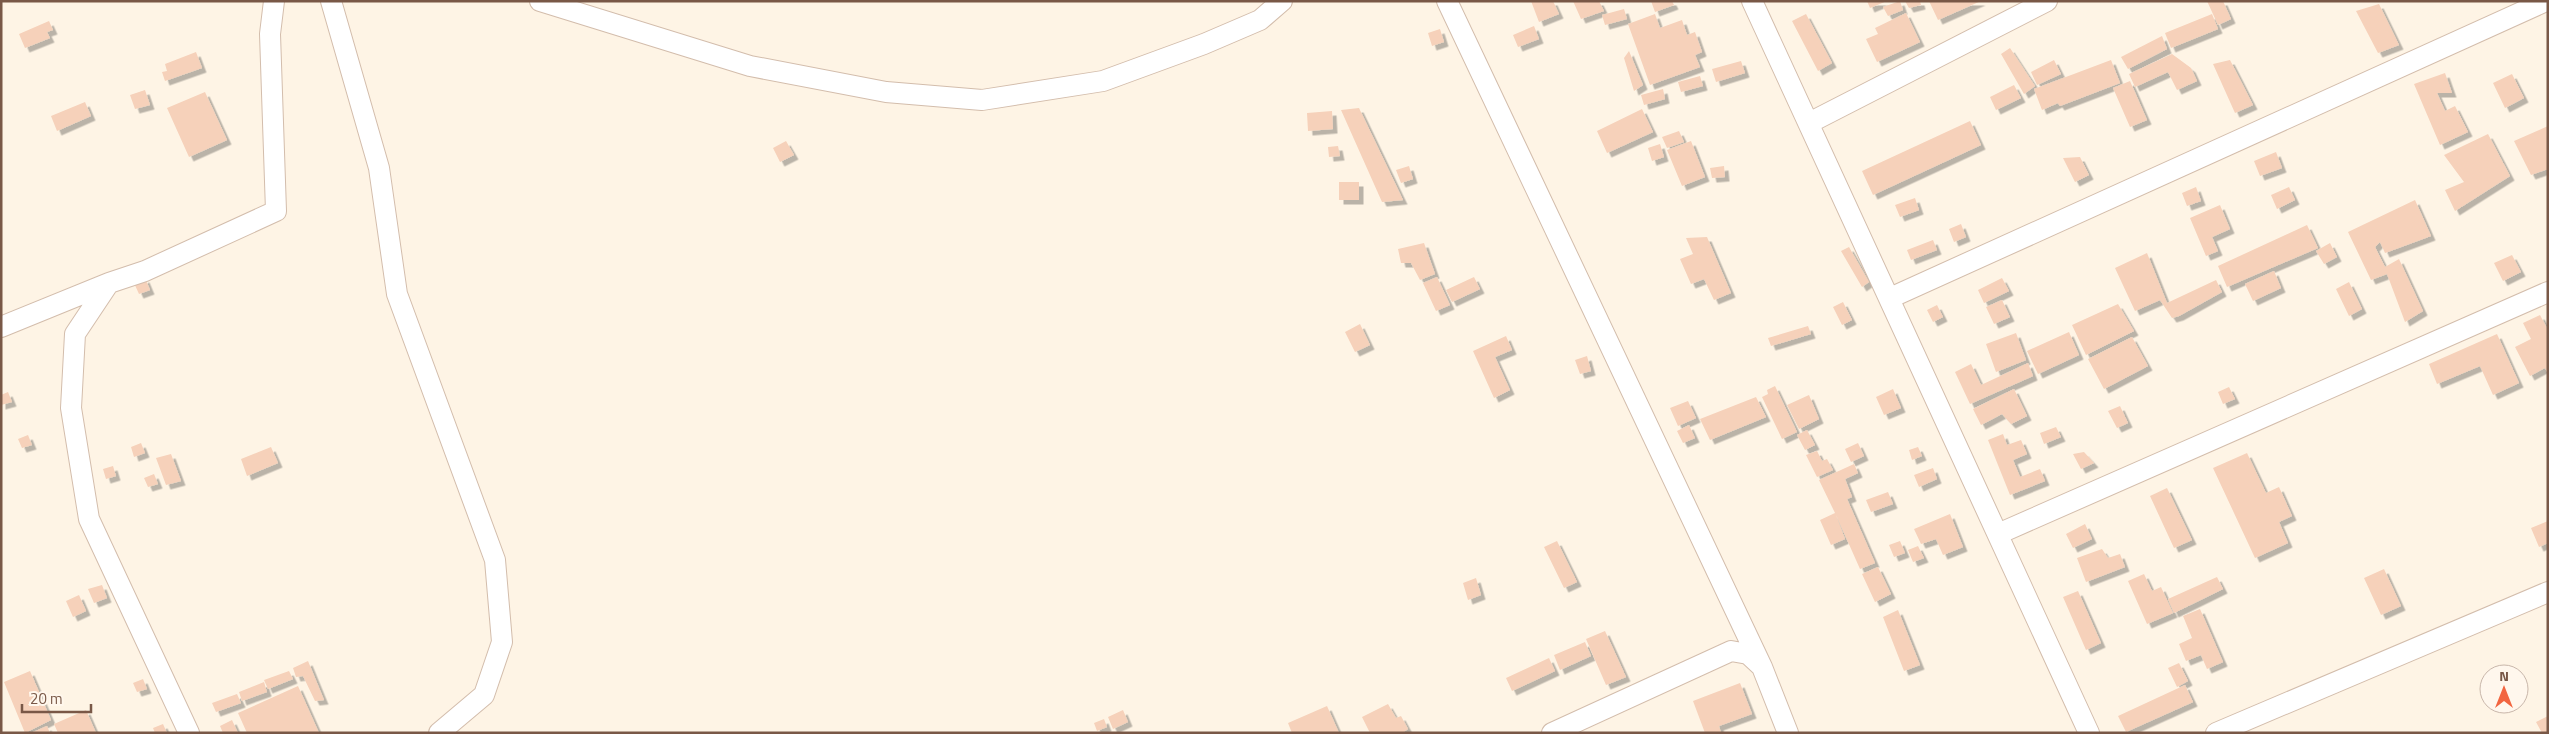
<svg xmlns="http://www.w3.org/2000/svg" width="2549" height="734" font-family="'Titillium Web',sans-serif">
	<defs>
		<filter id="shadow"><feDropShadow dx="4.5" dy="4.5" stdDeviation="0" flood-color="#0004"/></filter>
	</defs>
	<rect width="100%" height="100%" fill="#fef4e5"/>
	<path fill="#f6d1ba" filter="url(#shadow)" d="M 1531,1 L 1553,1 L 1559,14 L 1539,22 Z
		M 1573,1 L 1599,1 L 1604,11 L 1581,19 Z
		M 1651,1 L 1672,1 L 1674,5 L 1655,12 Z
		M 1867,1 L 1887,1 L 1870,8 Z
		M 1900,1 L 1903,10 L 1888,16 L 1883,7 Z
		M 1905,1 L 1920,1 L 1921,5 L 1909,8 Z
		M 1929,1 L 1981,1 L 1938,20 Z
		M 2207,1 L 2223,1 L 2231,19 L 2218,25 Z
		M 2379,4 L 2399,45 L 2378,53 L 2356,11 Z
		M 1624,9 L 1627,19 L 1605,25 L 1602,15 Z
		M 1906,13 L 1920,42 L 1877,62 L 1866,39 L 1878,34 L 1875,28 Z
		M 1655,14 L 1660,28 L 1682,20 L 1687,35 L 1695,32 L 1702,52 L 1695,55 L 1700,67 L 1650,85 L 1628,24 Z
		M 1806,14 L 1832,63 L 1818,71 L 1792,21 Z
		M 2212,14 L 2218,29 L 2171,48 L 2165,33 Z
		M 49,21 L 53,30 L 47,32 L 50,38 L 25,48 L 19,34 Z
		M 1534,26 L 1539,39 L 1518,47 L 1513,35 Z
		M 1440,29 L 1444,42 L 1432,46 L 1428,33 Z
		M 2162,36 L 2167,49 L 2128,69 L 2121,57 Z
		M 2010,48 L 2035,86 L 2024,94 L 2001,54 Z
		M 1629,51 L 1643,85 L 1634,91 L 1624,58 Z
		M 196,52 L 202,68 L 165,81 L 162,72 L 167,71 L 165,64 Z
		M 2172,54 L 2191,68 L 2197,81 L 2177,90 L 2168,72 L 2135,87 L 2129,74 Z
		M 2054,60 L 2061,74 L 2037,85 L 2031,72 Z
		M 2111,60 L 2120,83 L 2060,106 L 2058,103 L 2042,110 L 2034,89 Z
		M 2230,60 L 2253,105 L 2235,113 L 2213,64 Z
		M 1741,61 L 1745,73 L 1716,82 L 1712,69 Z
		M 2445,73 L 2452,93 L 2437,93 L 2445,111 L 2455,106 L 2468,132 L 2440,145 L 2414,84 Z
		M 2512,74 L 2524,98 L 2505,108 L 2493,83 Z
		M 1700,76 L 1703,86 L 1681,92 L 1678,82 Z
		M 2130,81 L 2147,120 L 2130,127 L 2113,88 Z
		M 2014,85 L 2021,98 L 1996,110 L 1990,97 Z
		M 1663,89 L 1665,99 L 1644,105 L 1641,95 Z
		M 145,90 L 150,105 L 135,109 L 130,95 Z
		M 205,92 L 227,140 L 189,157 L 167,108 Z
		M 85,102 L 91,116 L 57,131 L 51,116 Z
		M 1359,108 L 1403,200 L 1382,202 L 1341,110 Z
		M 1642,109 L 1653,132 L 1607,153 L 1597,131 Z
		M 1332,111 L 1333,129 L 1308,131 L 1307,113 Z
		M 1970,121 L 1981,145 L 1873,195 L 1862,171 Z
		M 2548,126 L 2548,169 L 2531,175 L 2514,141 Z
		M 1679,131 L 1684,142 L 1667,148 L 1662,137 Z
		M 2488,134 L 2510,176 L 2455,211 L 2445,190 L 2464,182 L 2444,155 Z
		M 786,141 L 794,155 L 780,162 L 773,148 Z
		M 1691,141 L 1705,177 L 1682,186 L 1667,150 Z
		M 1660,144 L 1664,157 L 1652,161 L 1648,148 Z
		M 1338,146 L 1340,156 L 1329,157 L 1328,147 Z
		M 2276,152 L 2282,168 L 2260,176 L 2254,161 Z
		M 2080,157 L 2089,175 L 2075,182 L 2063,158 Z
		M 1409,166 L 1413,179 L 1401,183 L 1396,170 Z
		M 1724,166 L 1725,177 L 1712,178 L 1710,168 Z
		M 1339,182 L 1359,182 L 1359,200 L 1339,200 Z
		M 2196,187 L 2201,201 L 2187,206 L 2182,193 Z
		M 2289,187 L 2295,200 L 2277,209 L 2271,195 Z
		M 1915,198 L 1919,210 L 1900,217 L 1895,205 Z
		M 2415,200 L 2431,236 L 2385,253 L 2380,242 L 2375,247 L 2385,267 L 2399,259 L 2423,311 L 2405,322 L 2387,274 L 2371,280 L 2348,232 Z
		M 2220,205 L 2230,229 L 2212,237 L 2218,251 L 2206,256 L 2190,218 Z
		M 1961,224 L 1966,237 L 1954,242 L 1949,229 Z
		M 2307,225 L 2318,248 L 2227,287 L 2218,266 Z
		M 1707,237 L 1731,293 L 1714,300 L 1704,279 L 1691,284 L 1680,259 L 1693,254 L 1686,238 Z
		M 1933,240 L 1937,250 L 1911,260 L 1907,250 Z
		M 1424,243 L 1435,274 L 1420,280 L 1411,263 L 1401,263 L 1398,249 Z
		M 2330,243 L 2337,257 L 2324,264 L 2316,251 Z
		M 1849,247 L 1869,282 L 1862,287 L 1841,251 Z
		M 2147,253 L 2167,303 L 2216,280 L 2222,292 L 2179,316 L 2172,318 L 2160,300 L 2135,311 L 2115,268 Z
		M 2512,255 L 2521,272 L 2503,281 L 2494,263 Z
		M 2274,271 L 2281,288 L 2253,301 L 2245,284 Z
		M 1437,277 L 1450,305 L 1436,311 L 1423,283 Z
		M 1474,277 L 1480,289 L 1452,302 L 1446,290 Z
		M 145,278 L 150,290 L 139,294 L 134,283 Z
		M 2002,278 L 2009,291 L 1984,303 L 1978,290 Z
		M 2349,282 L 2362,309 L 2349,316 L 2336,289 Z
		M 2002,300 L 2010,317 L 1994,324 L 1986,307 Z
		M 1843,302 L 1852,320 L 1842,325 L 1833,307 Z
		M 2118,304 L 2134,331 L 2086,355 L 2072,325 Z
		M 1937,305 L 1943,317 L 1933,322 L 1927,310 Z
		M 2540,315 L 2548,330 L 2548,373 L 2545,368 L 2530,376 L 2515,347 L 2531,339 L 2523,323 Z
		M 1360,324 L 1370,345 L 1355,352 L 1345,332 Z
		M 1808,326 L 1811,334 L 1771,346 L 1768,338 Z
		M 2069,332 L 2079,355 L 2038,374 L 2027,351 Z
		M 2016,333 L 2026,360 L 1996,372 L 1986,344 Z
		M 2497,334 L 2519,383 L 2493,395 L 2480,366 L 2437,384 L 2429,364 Z
		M 1506,336 L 1512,350 L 1495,357 L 1510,390 L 1494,398 L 1473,351 Z
		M 2132,337 L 2148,366 L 2104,389 L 2088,359 Z
		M 1587,356 L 1591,371 L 1580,374 L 1575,360 Z
		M 2028,363 L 2033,376 L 1970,404 L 1955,372 L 1971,364 L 1981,385 Z
		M 1775,386 L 1797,432 L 1782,439 L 1762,397 L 1768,394 L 1767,390 Z
		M 2229,387 L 2235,399 L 2223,404 L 2218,392 Z
		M 1893,389 L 1901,408 L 1884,415 L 1876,397 Z
		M 2014,389 L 2027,416 L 2011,424 L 2002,414 L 1981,425 L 1973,409 Z
		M 8,392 L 12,402 L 1,405 L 1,395 Z
		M 1809,395 L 1819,419 L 1799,429 L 1787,405 Z
		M 1756,397 L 1766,417 L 1710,440 L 1700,419 Z
		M 1688,401 L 1696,418 L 1678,426 L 1670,408 Z
		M 2120,406 L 2128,423 L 2117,428 L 2108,411 Z
		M 1689,425 L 1695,438 L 1683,443 L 1677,431 Z
		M 2056,427 L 2061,437 L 2044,444 L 2040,433 Z
		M 1807,430 L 1815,445 L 1805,450 L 1797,435 Z
		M 2003,434 L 2007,445 L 2021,440 L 2027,454 L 2013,460 L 2020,477 L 2040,469 L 2045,481 L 2010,495 L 1988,440 Z
		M 28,435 L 32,445 L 22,448 L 18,439 Z
		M 141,443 L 145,453 L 134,457 L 131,447 Z
		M 1858,443 L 1864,456 L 1851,462 L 1845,449 Z
		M 271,447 L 278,463 L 247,476 L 241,459 Z
		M 1918,447 L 1922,456 L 1912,460 L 1909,450 Z
		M 1817,451 L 1822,461 L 1827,459 L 1833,470 L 1817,477 L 1806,455 Z
		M 2084,452 L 2094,463 L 2081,469 L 2073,454 Z
		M 2247,453 L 2266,493 L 2279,487 L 2292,516 L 2279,522 L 2288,543 L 2255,558 L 2213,468 Z
		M 171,454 L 181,481 L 166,485 L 156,458 Z
		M 1854,464 L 1858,473 L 1845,479 L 1852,497 L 1847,499 L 1875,563 L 1860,569 L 1836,515 L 1845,539 L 1831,545 L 1820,520 L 1835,513 L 1819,480 Z
		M 113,466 L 116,476 L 106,479 L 103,469 Z
		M 1933,468 L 1937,479 L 1919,487 L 1914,475 Z
		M 154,474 L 158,484 L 148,487 L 144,478 Z
		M 2167,488 L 2192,540 L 2174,548 L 2150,496 Z
		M 1888,492 L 1893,504 L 1871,512 L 1866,500 Z
		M 1950,514 L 1963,547 L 1943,555 L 1936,539 L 1921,544 L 1914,529 Z
		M 2548,521 L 2548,543 L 2539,547 L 2531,528 Z
		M 2085,524 L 2092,539 L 2073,548 L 2066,534 Z
		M 1557,541 L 1577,582 L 1564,588 L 1544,547 Z
		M 1900,541 L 1905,553 L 1894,557 L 1889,545 Z
		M 1918,546 L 1924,558 L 1913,562 L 1908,550 Z
		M 2102,549 L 2108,558 L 2120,554 L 2125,567 L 2086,582 L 2077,558 Z
		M 1878,567 L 1891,594 L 1875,602 L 1862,574 Z
		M 2384,569 L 2401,606 L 2381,615 L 2364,578 Z
		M 2144,574 L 2152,591 L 2161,587 L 2173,613 L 2147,624 L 2128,581 Z
		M 2217,577 L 2223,589 L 2174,613 L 2168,599 Z
		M 1476,578 L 1481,595 L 1468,600 L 1463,583 Z
		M 102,585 L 107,598 L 94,603 L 88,589 Z
		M 2078,591 L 2101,643 L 2086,650 L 2063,597 Z
		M 79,595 L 86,611 L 73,617 L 66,601 Z
		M 2200,609 L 2223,662 L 2207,669 L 2201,655 L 2186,661 L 2179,644 L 2192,638 L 2183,616 Z
		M 1898,610 L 1920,665 L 1904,671 L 1883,617 Z
		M 1605,631 L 1626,677 L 1606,685 L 1586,639 Z
		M 1585,642 L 1591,656 L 1560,670 L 1554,655 Z
		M 1549,658 L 1555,671 L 1512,691 L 1506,678 Z
		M 308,661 L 324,700 L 315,701 L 303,676 L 296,677 L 293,668 Z
		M 2179,663 L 2188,681 L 2177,687 L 2168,668 Z
		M 30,671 L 51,720 L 25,733 L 4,682 Z
		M 289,671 L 293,679 L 268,689 L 264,680 Z
		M 143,679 L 147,689 L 137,692 L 133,683 Z
		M 264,682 L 267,692 L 242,701 L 239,692 Z
		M 1740,683 L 1752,714 L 1719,726 L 1721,733 L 1705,733 L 1693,701 Z
		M 2185,685 L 2193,702 L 2126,732 L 2118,716 Z
		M 298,686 L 319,733 L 247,733 L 238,713 Z
		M 237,694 L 241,703 L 216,712 L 212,703 Z
		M 1388,704 L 1396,718 L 1401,716 L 1408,729 L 1402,733 L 1370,733 L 1362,717 Z
		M 1327,706 L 1339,733 L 1292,733 L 1288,723 Z
		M 86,710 L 96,733 L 58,733 L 54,724 Z
		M 1123,710 L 1128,722 L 1113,729 L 1108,717 Z
		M 2548,716 L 2548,733 L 2542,733 L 2536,722 Z
		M 1104,719 L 1107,727 L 1097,731 L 1094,723 Z
		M 232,720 L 238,733 L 223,733 L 220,726 Z
		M 163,724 L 167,733 L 155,733 L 153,728 Z
		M 47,726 L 50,733 L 31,733 Z"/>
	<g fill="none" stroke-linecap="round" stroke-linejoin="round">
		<g stroke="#d3bdac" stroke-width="22">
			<path id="minor" d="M 331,1 L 379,168 L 397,294 L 495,560 L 502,642 L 484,695 L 439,733
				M 540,1 L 750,66 L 886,92 L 982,100 L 1103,81 L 1204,44 L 1260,20 L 1282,1
				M 1447,1 L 1762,667
				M 1752,1 L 2089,733
				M 1809,123 L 2047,1
				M 1890,298 L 2546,1
				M 1,327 L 109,283
				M 1998,534 L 2548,292
				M 189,733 L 89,519 L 71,408 L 75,334 L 109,283 L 145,271 L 276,211 L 270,34 L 274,1
				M 1552,733 L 1731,651 L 1748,654 L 1762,667 L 1788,733
				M 2216,733 L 2548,592"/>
		</g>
		<use href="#minor" stroke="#fff" stroke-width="20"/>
	</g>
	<rect width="2549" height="734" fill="none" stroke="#795847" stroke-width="5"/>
	<g transform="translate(2504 689)"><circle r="24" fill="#fff7ed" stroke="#c9b7ab"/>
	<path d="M0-4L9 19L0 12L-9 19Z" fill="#f26540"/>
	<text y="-8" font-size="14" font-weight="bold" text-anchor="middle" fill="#795847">N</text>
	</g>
	<path d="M22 704v8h69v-8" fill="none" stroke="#795847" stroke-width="2.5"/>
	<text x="30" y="704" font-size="15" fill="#795847" stroke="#fff7ed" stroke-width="4" paint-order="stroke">20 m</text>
</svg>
